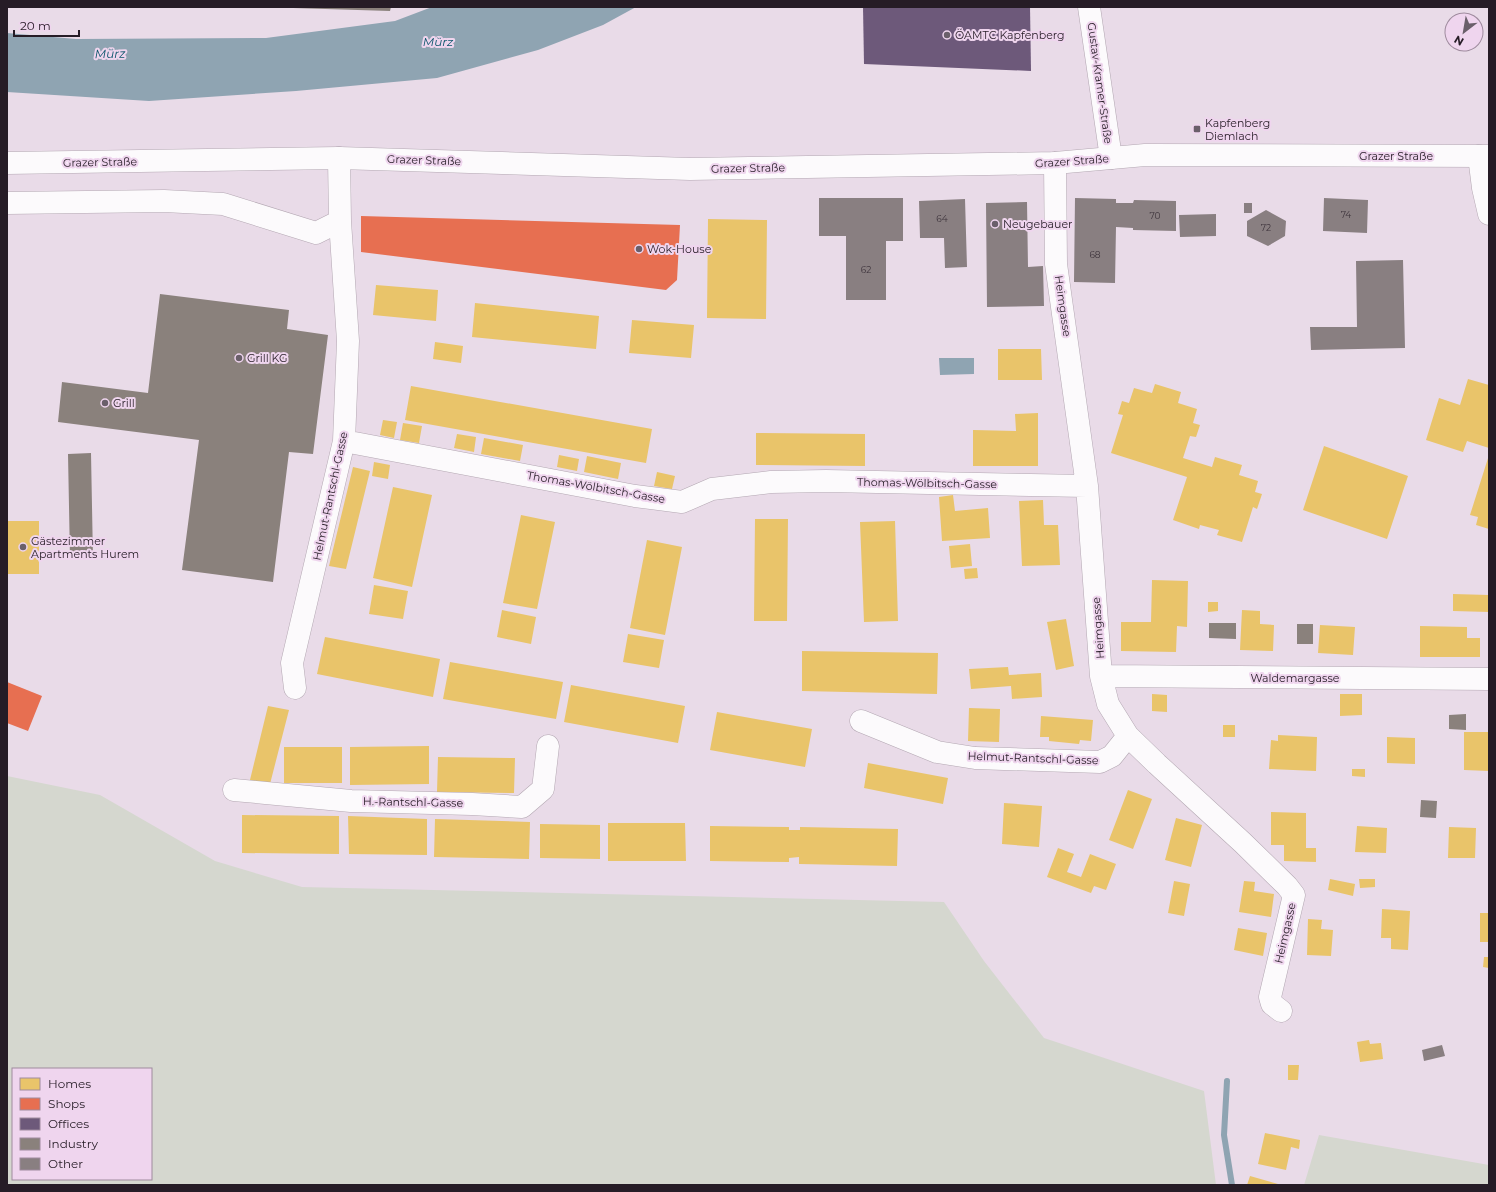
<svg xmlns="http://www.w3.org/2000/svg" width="1496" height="1192" font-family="Montserrat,sans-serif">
	<rect width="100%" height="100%" fill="#e9dbe8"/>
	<path fill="#d5d7cf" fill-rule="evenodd" d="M 7,776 L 100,795 L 215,861 L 302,887 L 944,902 L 984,961 L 1044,1038 L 1204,1091 L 1216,1185 L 7,1185 ZM 13,1069 L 151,1069 L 151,1179 L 13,1179 Z
		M 1319,1135 L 1489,1165 L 1489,1185 L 1304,1185 Z"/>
	<path fill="#8fa4b2" d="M 432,7 L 636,7 L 603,25 L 538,50 L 437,78 L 296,91 L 149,101 L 7,92 L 7,33 L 76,39 L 266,38 L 395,21 Z
		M 939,358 L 974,358 L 974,374 L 940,375 Z"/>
	<path fill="#e9c46a" d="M 708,219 L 767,220 L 766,319 L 707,318 Z
		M 376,285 L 438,290 L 436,321 L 373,315 Z
		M 475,303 L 599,316 L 596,349 L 472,337 Z
		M 632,320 L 694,325 L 691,358 L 629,353 Z
		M 435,342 L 463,346 L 461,363 L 433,359 Z
		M 998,349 L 1041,349 L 1042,380 L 998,380 Z
		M 1468,379 L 1489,385 L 1489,448 L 1467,441 L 1463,452 L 1426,440 L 1439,398 L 1460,405 Z
		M 1155,384 L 1181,392 L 1178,403 L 1197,409 L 1193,423 L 1200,425 L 1196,437 L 1190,436 L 1183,458 L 1212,467 L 1215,457 L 1242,465 L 1239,475 L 1258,481 L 1255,492 L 1262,494 L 1257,509 L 1253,507 L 1242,542 L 1217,535 L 1219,530 L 1200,525 L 1199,529 L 1173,520 L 1187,477 L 1111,453 L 1123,415 L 1118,414 L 1122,401 L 1129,403 L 1134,388 L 1152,393 Z
		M 411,386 L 652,429 L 646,463 L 405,420 Z
		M 1038,413 L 1038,466 L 973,466 L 973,430 L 1016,431 L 1015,414 Z
		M 383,420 L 397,422 L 394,438 L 380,435 Z
		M 403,423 L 422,426 L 419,443 L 400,440 Z
		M 756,433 L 865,434 L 865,466 L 756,465 Z
		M 457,434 L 476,437 L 474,452 L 454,448 Z
		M 484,438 L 523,445 L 520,461 L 481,454 Z
		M 1324,446 L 1408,476 L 1387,539 L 1303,510 Z
		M 559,455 L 579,459 L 577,471 L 557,467 Z
		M 1489,455 L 1489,529 L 1476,525 L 1478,517 L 1470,515 Z
		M 587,456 L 621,463 L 618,479 L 584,472 Z
		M 374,462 L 390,465 L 388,479 L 372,476 Z
		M 353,467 L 370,471 L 346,569 L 329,566 Z
		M 657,472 L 675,476 L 672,489 L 654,486 Z
		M 393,487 L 432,495 L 412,587 L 373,578 Z
		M 953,495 L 955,511 L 988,508 L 990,538 L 942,541 L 939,497 Z
		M 1043,500 L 1044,525 L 1058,525 L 1060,565 L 1022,566 L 1019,501 Z
		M 521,515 L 555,522 L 537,609 L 503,603 Z
		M 755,519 L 788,519 L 787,621 L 754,621 Z
		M 7,521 L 39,521 L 39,574 L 7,574 Z
		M 895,521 L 898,621 L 864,622 L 860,522 Z
		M 647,540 L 682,547 L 665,635 L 630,628 Z
		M 970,544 L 972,566 L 951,568 L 949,546 Z
		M 977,568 L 978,578 L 965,579 L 964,569 Z
		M 1152,580 L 1188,581 L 1187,627 L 1177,626 L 1176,652 L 1121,651 L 1121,622 L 1151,622 Z
		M 374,585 L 408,591 L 403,619 L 369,614 Z
		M 1453,594 L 1489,595 L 1489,612 L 1453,611 Z
		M 1208,602 L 1218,602 L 1218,611 L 1208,612 Z
		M 502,610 L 536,617 L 531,644 L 497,637 Z
		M 1242,610 L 1260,611 L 1260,624 L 1274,625 L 1273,651 L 1240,650 Z
		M 1066,619 L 1074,666 L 1056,670 L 1047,622 Z
		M 1320,625 L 1355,627 L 1353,655 L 1318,653 Z
		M 1420,626 L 1467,627 L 1467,638 L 1480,638 L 1480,657 L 1420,657 Z
		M 628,634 L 664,640 L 659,668 L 623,662 Z
		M 325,637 L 440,659 L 433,697 L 317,674 Z
		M 802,651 L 938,653 L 937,694 L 802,691 Z
		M 450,662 L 563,682 L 556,719 L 443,699 Z
		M 1008,667 L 1009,675 L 1041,673 L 1042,697 L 1012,699 L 1011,686 L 971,689 L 969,669 Z
		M 571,685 L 685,706 L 678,743 L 564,722 Z
		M 1152,694 L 1167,695 L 1167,712 L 1152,711 Z
		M 1340,694 L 1362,694 L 1362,715 L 1340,716 Z
		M 268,706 L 289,710 L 270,784 L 249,784 Z
		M 969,708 L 1000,709 L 999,742 L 968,741 Z
		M 717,712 L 812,729 L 805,767 L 710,750 Z
		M 1041,716 L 1093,720 L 1091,741 L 1080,740 L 1079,744 L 1049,741 L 1049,737 L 1040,737 Z
		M 1223,725 L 1235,725 L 1235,737 L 1223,737 Z
		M 1464,732 L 1489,732 L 1489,771 L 1464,770 Z
		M 1278,735 L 1317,737 L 1316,771 L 1269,769 L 1271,740 L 1278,741 Z
		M 1387,737 L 1415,738 L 1415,764 L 1387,763 Z
		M 429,746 L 429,784 L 350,785 L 350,747 Z
		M 284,747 L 342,747 L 342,783 L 284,783 Z
		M 438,757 L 515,758 L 514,793 L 437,792 Z
		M 868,763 L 948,778 L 943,804 L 864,788 Z
		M 1352,769 L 1365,769 L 1365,777 L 1352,776 Z
		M 1128,790 L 1152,799 L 1133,849 L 1109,840 Z
		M 1004,803 L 1042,806 L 1039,847 L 1002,844 Z
		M 1271,812 L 1306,813 L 1306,848 L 1316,848 L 1316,862 L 1284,861 L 1284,845 L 1271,845 Z
		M 242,815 L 339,816 L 339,854 L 242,853 Z
		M 348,816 L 427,819 L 427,855 L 349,854 Z
		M 1176,818 L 1202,825 L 1191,867 L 1165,860 Z
		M 435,819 L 530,822 L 529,859 L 434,857 Z
		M 608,823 L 685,823 L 686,861 L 608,861 Z
		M 540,824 L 600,825 L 600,859 L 540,858 Z
		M 710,826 L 789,827 L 789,830 L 800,830 L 800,827 L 898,829 L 897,866 L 799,864 L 799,857 L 789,858 L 789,862 L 710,861 Z
		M 1357,826 L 1387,828 L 1386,853 L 1355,852 Z
		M 1449,827 L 1476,828 L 1475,858 L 1448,858 Z
		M 1058,848 L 1074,854 L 1067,872 L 1081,877 L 1090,854 L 1116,864 L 1106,890 L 1094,886 L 1091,893 L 1047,877 Z
		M 1330,879 L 1355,884 L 1353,896 L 1328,890 Z
		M 1359,879 L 1375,879 L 1375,887 L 1360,888 Z
		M 1174,881 L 1190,884 L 1184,916 L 1168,913 Z
		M 1244,881 L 1255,882 L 1254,891 L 1274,894 L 1271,917 L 1239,912 Z
		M 1382,909 L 1410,911 L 1408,950 L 1391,949 L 1391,938 L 1381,938 Z
		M 1480,913 L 1489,913 L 1489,942 L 1480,942 Z
		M 1308,919 L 1322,920 L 1321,929 L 1333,930 L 1331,956 L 1307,955 Z
		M 1238,928 L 1267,933 L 1263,956 L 1234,950 Z
		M 1484,957 L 1489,957 L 1489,968 L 1483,967 Z
		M 1369,1040 L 1370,1044 L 1381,1043 L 1383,1059 L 1360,1062 L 1357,1042 Z
		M 1288,1065 L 1299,1065 L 1298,1080 L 1288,1080 Z
		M 1265,1133 L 1300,1140 L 1299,1149 L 1291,1147 L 1286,1170 L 1258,1164 Z
		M 1250,1176 L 1278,1184 L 1278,1185 L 1247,1185 Z"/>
	<path fill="#e76f51" d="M 361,216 L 680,225 L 677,280 L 666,290 L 361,252 Z
		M 7,682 L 42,696 L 28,731 L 7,723 Z"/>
	<path fill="#6d597a" d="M 863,7 L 1030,7 L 1031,71 L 864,64 Z"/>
	<path fill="#8a817c" d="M 294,7 L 391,7 L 390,11 L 293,8 Z
		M 160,294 L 289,310 L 287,329 L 328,335 L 313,454 L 289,452 L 273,582 L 182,570 L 199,440 L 58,422 L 62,382 L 148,393 Z
		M 91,453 L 93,559 L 70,559 L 68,454 Z
		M 1209,623 L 1236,623 L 1236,639 L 1209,638 Z
		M 1297,624 L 1313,624 L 1313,644 L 1297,644 Z
		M 1466,714 L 1466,730 L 1449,729 L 1449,715 Z
		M 1421,800 L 1437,801 L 1436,818 L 1420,817 Z"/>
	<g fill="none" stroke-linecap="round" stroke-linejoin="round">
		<path stroke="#8fa4b2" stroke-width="6" d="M 1227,1081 L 1224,1135 L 1232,1185"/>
	</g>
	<path fill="#897f81" d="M 819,198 L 903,198 L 903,241 L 886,241 L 886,300 L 846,300 L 846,236 L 819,236 Z
		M 1075,198 L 1116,199 L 1116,203 L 1133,203 L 1134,200 L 1176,201 L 1176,231 L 1133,230 L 1133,228 L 1116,227 L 1115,283 L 1074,282 Z
		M 1324,198 L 1368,200 L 1367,233 L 1323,231 Z
		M 965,199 L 967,267 L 945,268 L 944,238 L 920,238 L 919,201 Z
		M 1027,202 L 1028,267 L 1043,266 L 1044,306 L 987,307 L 986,203 Z
		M 1244,203 L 1252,203 L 1252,213 L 1244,213 Z
		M 1266,210 L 1286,221 L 1285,236 L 1268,246 L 1247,236 L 1247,221 Z
		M 1216,214 L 1216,236 L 1180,237 L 1179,215 Z
		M 1403,260 L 1405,348 L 1311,350 L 1310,327 L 1357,327 L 1356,261 Z
		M 1442,1045 L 1445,1056 L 1424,1061 L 1422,1050 Z"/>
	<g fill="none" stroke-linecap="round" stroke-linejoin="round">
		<g stroke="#b3a7b2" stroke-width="23">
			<path id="street" d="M 1089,7 L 1111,158
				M 1479,156 L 1483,188 L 1489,214
				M 1055,163 L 1056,264 L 1087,486 L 1101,676 L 1108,704 L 1128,736 L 1157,764 L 1243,843 L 1287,886 L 1294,895 L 1270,997 L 1272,1004 L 1281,1011
				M 7,203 L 164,201 L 223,204 L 316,233 L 340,221
				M 344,441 L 635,496 L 682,502 L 712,489 L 771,482 L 826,481 L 1087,486
				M 1101,676 L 1489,679
				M 295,688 L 292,663 L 344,441 L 348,341 L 340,221 L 339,158
				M 861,721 L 937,752 L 975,758 L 1100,762 L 1112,756 L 1128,736
				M 234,790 L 351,801 L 472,804 L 522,807 L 543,789 L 548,746"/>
		</g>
		<g stroke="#b3a7b2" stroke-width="23">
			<path id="primary" d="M 7,163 L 339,158 L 690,169 L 1055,163 L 1145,155 L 1489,156"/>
		</g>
		<use href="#street" stroke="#fcfafc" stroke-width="22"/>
		<use href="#primary" stroke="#fcfafc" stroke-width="22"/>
	</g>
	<g fill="#6a5f6a" stroke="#efd5ee" stroke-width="1.5">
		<circle cx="947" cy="35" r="4"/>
		<rect x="1193" y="125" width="8" height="8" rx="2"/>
		<circle cx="995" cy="224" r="4"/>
		<circle cx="639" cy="249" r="4"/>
		<circle cx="239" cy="358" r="4"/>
		<circle cx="105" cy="403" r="4"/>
		<circle cx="23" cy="547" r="4"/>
	</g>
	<g text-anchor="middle" stroke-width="4" stroke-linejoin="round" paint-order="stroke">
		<g font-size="9" fill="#3f353d">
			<text x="1346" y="218">74</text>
			<text x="1155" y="219">70</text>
			<text x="942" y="222">64</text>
			<text x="1266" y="231">72</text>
			<text x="1095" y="258">68</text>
			<text x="866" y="273">62</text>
		</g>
		<g font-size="11" fill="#261c26" stroke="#efd5ee" text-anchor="start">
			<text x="955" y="39">ÖAMTC Kapfenberg</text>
			<text x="1205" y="127">Kapfenberg<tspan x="1205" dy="13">Diemlach</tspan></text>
			<text x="1003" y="228">Neugebauer</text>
			<text x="647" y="253">Wok-House</text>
			<text x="247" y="362">Grill KG</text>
			<text x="113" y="407">Grill</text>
			<text x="31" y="545">Gästezimmer<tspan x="31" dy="13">Apartments Hurem</tspan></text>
		</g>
		<g font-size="11" fill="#261c26" stroke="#efd5ee">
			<text transform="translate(1100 83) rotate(82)" y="4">Gustav-Kramer-Straße</text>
			<text x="1396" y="160">Grazer Straße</text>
			<text transform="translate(424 160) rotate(2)" y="4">Grazer Straße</text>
			<text transform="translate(1072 161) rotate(-4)" y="4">Grazer Straße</text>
			<text transform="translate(100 162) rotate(-1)" y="4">Grazer Straße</text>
			<text transform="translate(748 168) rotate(-1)" y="4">Grazer Straße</text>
			<text transform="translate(1063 306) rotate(82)" y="4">Heimgasse</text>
			<text transform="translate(927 483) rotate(1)" y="4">Thomas-Wölbitsch-Gasse</text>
			<text transform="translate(596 487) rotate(10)" y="4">Thomas-Wölbitsch-Gasse</text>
			<text transform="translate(330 496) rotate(-78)" y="4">Helmut-Rantschl-Gasse</text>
			<text transform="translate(1098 628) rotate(-94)" y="4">Heimgasse</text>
			<text x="1295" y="682">Waldemargasse</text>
			<text transform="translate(1033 758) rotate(2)" y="4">Helmut-Rantschl-Gasse</text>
			<text transform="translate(413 802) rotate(1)" y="4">H.-Rantschl-Gasse</text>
			<text transform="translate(1285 933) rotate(-77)" y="4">Heimgasse</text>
		</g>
		<g font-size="12" font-style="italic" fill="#08546a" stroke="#efd5ee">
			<text x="438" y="46">Mürz</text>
			<text transform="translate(110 54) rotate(-1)" y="4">Mürz</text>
		</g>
	</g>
	<rect width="1496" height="1192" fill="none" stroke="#261c26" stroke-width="16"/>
	<rect x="12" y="1068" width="140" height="112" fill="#efd5ee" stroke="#9f8b9e"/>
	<rect x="20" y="1078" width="20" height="12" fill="#e9c46a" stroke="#9f8b9e"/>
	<text x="48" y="1088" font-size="12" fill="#261c26">Homes</text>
	<rect x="20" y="1098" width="20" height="12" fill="#e76f51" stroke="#9f8b9e"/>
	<text x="48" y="1108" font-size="12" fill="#261c26">Shops</text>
	<rect x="20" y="1118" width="20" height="12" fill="#6d597a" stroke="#9f8b9e"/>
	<text x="48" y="1128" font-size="12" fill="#261c26">Offices</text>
	<rect x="20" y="1138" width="20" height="12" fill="#8a817c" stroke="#9f8b9e"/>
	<text x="48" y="1148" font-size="12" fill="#261c26">Industry</text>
	<rect x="20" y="1158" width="20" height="12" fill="#897f81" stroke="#9f8b9e"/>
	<text x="48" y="1168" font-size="12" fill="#261c26">Other</text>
	<g transform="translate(1464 32) rotate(211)"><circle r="19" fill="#efd5ee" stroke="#9f8b9e"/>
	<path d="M0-3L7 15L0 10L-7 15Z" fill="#6a5f6a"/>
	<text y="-6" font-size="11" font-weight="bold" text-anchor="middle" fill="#261c26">N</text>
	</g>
	<path d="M14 30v6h65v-6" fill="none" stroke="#261c26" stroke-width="2"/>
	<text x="20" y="30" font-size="12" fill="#261c26" stroke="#efd5ee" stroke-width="3" paint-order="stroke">20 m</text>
</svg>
